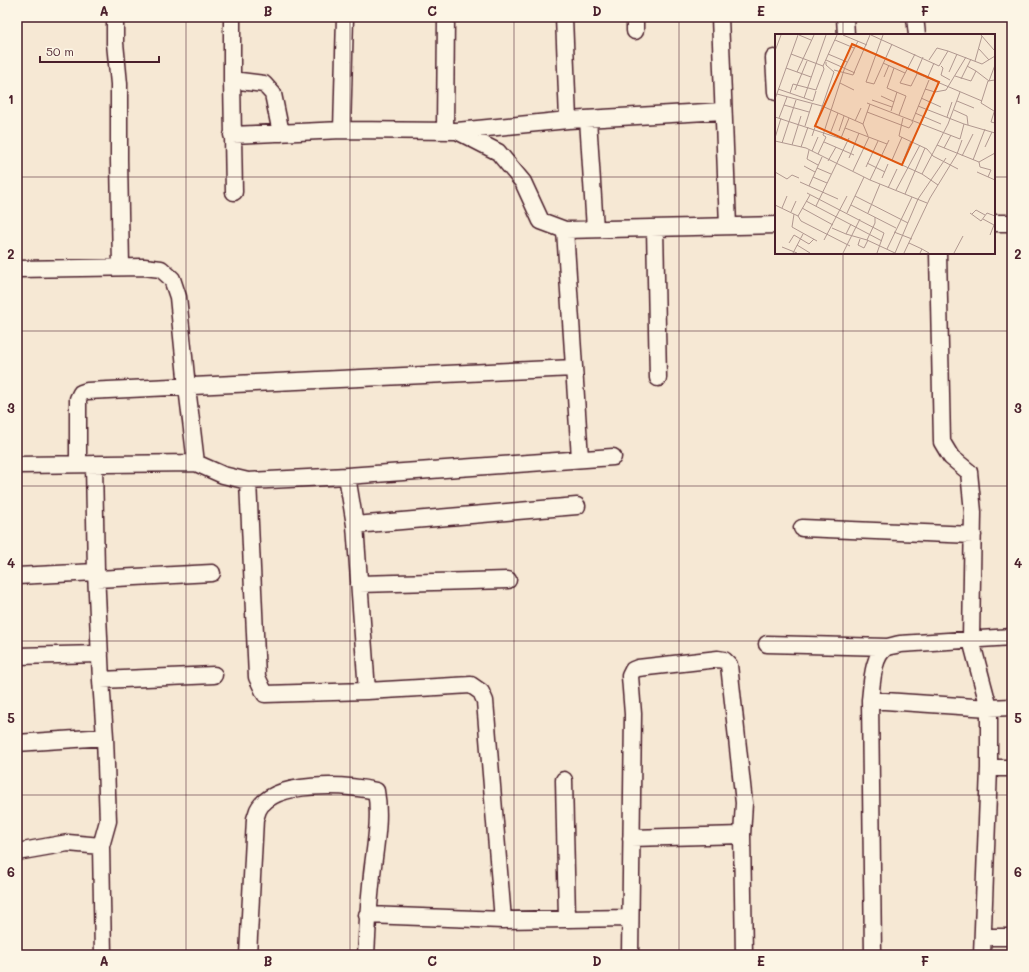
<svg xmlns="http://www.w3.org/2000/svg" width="1029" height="972" font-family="Mali,sans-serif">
	<rect width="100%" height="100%" fill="#f6e8d4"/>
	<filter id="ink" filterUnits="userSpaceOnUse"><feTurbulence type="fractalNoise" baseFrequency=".025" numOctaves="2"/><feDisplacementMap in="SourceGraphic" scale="8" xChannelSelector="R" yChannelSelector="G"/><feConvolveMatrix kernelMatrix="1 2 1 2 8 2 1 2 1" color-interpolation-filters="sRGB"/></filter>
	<g filter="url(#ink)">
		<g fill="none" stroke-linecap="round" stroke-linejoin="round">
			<g stroke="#4a1f2b" stroke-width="19">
				<path id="minor" d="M 115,17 L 115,43 L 119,84 L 119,160 L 121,266
					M 232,17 L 232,80 L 234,192
					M 564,17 L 568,120
					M 720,17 L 728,226
					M 845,17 L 846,35
					M 915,17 L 917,35
					M 635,31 L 635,17
					M 774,58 L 776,92
					M 232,80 L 264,84 L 273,94 L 281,133
					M 588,119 L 595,229
					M 342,130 L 345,17
					M 445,130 L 446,17
					M 457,131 L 498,152 L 523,182 L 541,221 L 565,230 L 776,225
					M 232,135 L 342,130 L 457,131 L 568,120 L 723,111
					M 994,223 L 1012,223
					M 655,228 L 658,378
					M 565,230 L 580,458
					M 938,253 L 942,442 L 951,457 L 969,472 L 973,512 L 971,640 L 989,708 L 989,768 L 982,955
					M 17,269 L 144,267 L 161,269 L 172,279 L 178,297 L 187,387 L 196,463
					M 78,464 L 78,399 L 81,393 L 87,391 L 574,368
					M 94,464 L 96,572 L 101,680 L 105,737 L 108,821 L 101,846 L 103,955
					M 17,465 L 196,463 L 223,475 L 248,481 L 347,476 L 613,457
					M 347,476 L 355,525 L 367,691
					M 248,481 L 257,677 L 265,694 L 367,691 L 471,685 L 481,692 L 485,701 L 503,920
					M 355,525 L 577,506
					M 802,528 L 973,535
					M 17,576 L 96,572
					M 97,579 L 212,573
					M 359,584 L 508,580
					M 767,644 L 887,647
					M 17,656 L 100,654
					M 101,680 L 214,675
					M 870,700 L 989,708 L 1012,707
					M 17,743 L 105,737
					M 989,768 L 1012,768
					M 564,780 L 567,919
					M 631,838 L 742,835
					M 17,852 L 68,843 L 101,846
					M 367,915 L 503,920 L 630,918
					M 983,937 L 1012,937
					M 248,955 L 255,819 C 256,816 257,813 258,810 C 274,779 348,785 376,791 C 381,818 375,847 372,874 C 369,901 367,928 366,955
					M 630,955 L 633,714 L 630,676 L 633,670 L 638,668 L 718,659 L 724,660 L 729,665 L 744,803 L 742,835 L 744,955
					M 873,955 L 870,700 C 872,685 872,655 887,647 C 891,646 896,645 900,644 L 1012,637"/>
			</g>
			<use href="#minor" stroke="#fcf5e5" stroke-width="16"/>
		</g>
	</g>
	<path fill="none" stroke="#4a1f2b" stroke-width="1" stroke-opacity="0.55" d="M 186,17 L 186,955M 350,17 L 350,955M 514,17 L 514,955M 679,17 L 679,955M 843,17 L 843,35M 17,177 L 776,177M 994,177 L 1012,177M 843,253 L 843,955M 17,331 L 1012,331M 17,486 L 1012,486M 17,641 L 1012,641M 17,795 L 1012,795"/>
	<g transform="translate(775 34)">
		<rect width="220" height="220" fill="#f6e8d4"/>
		<path fill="none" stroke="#b19890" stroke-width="1" d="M 24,1 L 36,6M 68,1 L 92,11M 96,1 L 164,32 L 173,17 L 207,30 L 220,22M 108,1 L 91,48 L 99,50 L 117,10M 206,1 L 219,16M 60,6 L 79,14M 204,15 L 214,26M 0,17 L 6,1M 16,20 L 48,32M 53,20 L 72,28M 140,20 L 125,49 L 136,52 L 142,40M 148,23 L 141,39 L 207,67M 51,26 L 80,39M 154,26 L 162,14 L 173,17M 200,27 L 207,2M 108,29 L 130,39M 166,32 L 168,34 L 166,41 L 175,46M 11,34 L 36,43M 119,34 L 112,54 L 131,62 L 124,81M 59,36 L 78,41 L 95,1M 201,37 L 214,47M 22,38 L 39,1M 174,38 L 182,20M 180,42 L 196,47 L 201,37 L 192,32M 109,43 L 114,31M 152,45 L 159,29M 186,45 L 196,25M 214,47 L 220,31M 65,49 L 79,56M 3,55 L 38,67 L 41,57M 150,55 L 160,58 L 171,56 L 191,23M 20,56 L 32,27M 15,59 L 18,50 L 41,56 L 49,35 L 48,32 L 62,1M 2,60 L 47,72 L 88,90 L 93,102M 106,62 L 119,68M 29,64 L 51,1M 146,64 L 166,73M 0,65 L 23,1M 97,66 L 117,73M 182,67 L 199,74M 92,69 L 185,105 L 189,90M 9,71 L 34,78M 143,72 L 189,90 L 220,99M 220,75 L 216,88 L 220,89M 179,76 L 192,82 L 193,91M 116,77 L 122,58M 219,77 L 206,69 L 213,47 L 220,46M 92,78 L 134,94 L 138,88M 140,79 L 166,90M 0,83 L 73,107M 172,83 L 177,68M 4,84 L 12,63M 128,84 L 124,102 L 152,115 L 158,122 L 183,135M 80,87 L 86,74M 137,88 L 154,46M 88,90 L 95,70M 30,92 L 37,70M 70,94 L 112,110M 64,97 L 69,82M 55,100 L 63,79M 37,102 L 59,38 L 51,31 L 51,28M 0,104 L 6,84M 66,104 L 74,84M 0,107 L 31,114 L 95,146 L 152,169M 49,108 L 79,121M 7,109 L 21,66M 17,111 L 26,82M 162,111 L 204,128 L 220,119M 26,113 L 33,93M 210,113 L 217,98M 169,114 L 176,101M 34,116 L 32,125 L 43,131M 37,117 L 43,103M 43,120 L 51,103 L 48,101 L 70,33 L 83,7M 107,122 L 147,140 L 163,151M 187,122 L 198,100M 74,124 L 84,99M 117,126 L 127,103M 198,126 L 210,95M 53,127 L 61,113M 204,128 L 205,133 L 216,136 L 213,143M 92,129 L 110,138M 127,130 L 136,107M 29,132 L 40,138M 91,133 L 103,107M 42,134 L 56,140M 78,137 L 94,103M 0,138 L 12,145 L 17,141 L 24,144M 202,138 L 220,146M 147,140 L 173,90 L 185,58M 38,143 L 52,149M 107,144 L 113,130M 95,146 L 114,106M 25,148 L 63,165M 34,152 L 47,123M 113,154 L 122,135M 121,156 L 145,111M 32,159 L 109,199 L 102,219M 130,160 L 150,114M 80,162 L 133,189M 31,167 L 107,207M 0,171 L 23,182 L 35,161M 76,171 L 121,194M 41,172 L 74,104M 7,174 L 12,162M 27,174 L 58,191M 16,178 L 21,167M 72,179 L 89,143M 93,179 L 105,150M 195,179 L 206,187 L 212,179 L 220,182M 19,180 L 17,193 L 42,207M 197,180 L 201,176 L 210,181M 23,182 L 26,187 L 75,212M 208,185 L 219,191 L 215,201M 57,194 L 71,200 L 76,190M 119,198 L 137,205M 71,200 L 92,206 L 120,219M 85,205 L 83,211 L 89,214 L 93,206M 49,206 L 72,162M 92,206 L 100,189 L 100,183M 14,209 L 19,201 L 34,210 L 39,205M 134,209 L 147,215M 22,211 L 35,219M 7,213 L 22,219M 112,215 L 137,163M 18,219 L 28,200M 68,219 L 85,185M 120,219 L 143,165 L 171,124M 129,219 L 155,164 L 182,120 L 187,106M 145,219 L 147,215 L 154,219M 179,219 L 188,202"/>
		<path fill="#e0560e" fill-opacity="0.15" stroke="#e0560e" stroke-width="2" d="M 77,10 L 164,48 L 127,131 L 40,92 Z"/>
		<rect width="220" height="220" fill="none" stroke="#4a1f2b" stroke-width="2"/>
	</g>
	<rect width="1029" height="972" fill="none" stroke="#fcf5e5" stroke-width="44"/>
	<path d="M40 56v6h119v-6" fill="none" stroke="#4a1f2b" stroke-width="2"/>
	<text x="46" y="56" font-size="12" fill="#4a1f2b" stroke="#fcf5e5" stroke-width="3" paint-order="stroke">50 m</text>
	<rect x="22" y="22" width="985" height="928" fill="none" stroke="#4a1f2b" stroke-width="1.5"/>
	<g font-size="13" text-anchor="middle" font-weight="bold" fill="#4a1f2b">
		<text x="104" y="16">A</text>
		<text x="268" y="16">B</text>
		<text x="432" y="16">C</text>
		<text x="597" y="16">D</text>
		<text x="761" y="16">E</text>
		<text x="925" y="16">F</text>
		<text x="11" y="104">1</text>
		<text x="1018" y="104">1</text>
		<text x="11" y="259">2</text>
		<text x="1018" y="259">2</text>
		<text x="11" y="413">3</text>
		<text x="1018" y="413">3</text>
		<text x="11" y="568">4</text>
		<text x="1018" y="568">4</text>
		<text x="11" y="723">5</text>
		<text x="1018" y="723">5</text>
		<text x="11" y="877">6</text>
		<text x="1018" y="877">6</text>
		<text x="104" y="966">A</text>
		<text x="268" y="966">B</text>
		<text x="432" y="966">C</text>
		<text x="597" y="966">D</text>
		<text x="761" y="966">E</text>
		<text x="925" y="966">F</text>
	</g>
</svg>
